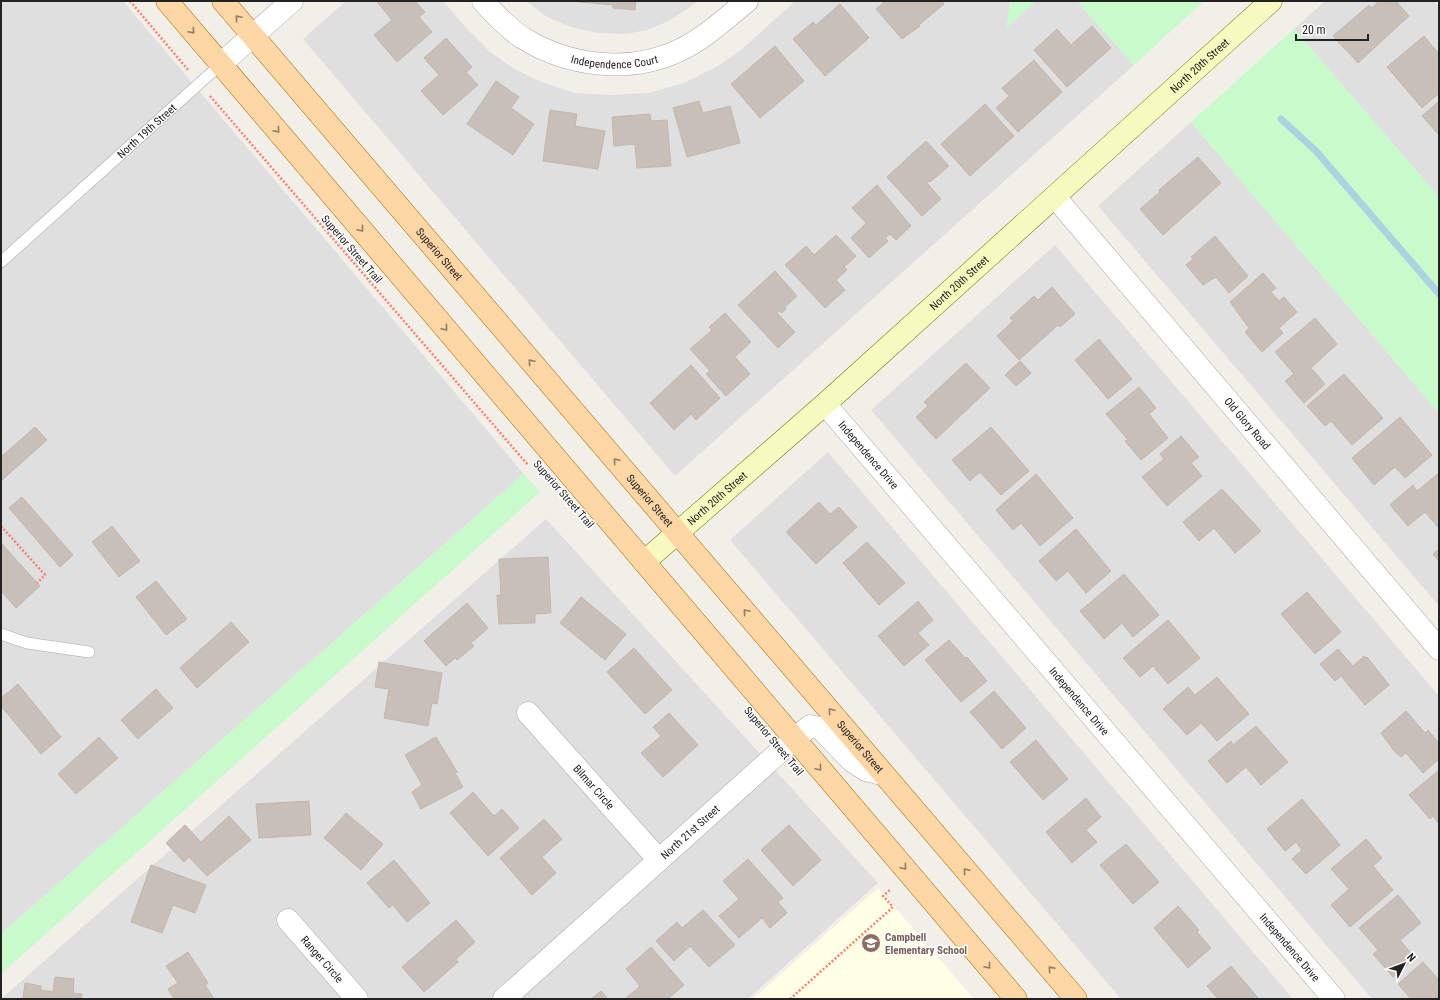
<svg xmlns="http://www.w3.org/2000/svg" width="1440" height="1000" font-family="'Roboto Condensed',sans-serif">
	<rect width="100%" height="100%" fill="#f2efe9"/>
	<path fill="#e0dfdf" d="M 1,1 L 123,1 L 524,474 L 1,934 Z
		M 346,1 L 443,1 L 468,30 L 490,52 L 513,68 L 537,80 L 574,93 L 610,95 L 648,93 L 684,83 L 718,66 L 741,50 L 795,1 L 1010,1 L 1007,27 L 1036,1 L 1077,1 L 1134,65 L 675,476 L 303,39 Z
		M 526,1 L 699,1 L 669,21 L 647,30 L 625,34 L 597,33 L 571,27 L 547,17 Z
		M 1325,1 L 1434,1 L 1439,7 L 1439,197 L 1294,29 Z
		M 1191,122 L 1439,413 L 1439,606 L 1098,206 Z
		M 1055,245 L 1439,696 L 1439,999 L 1372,999 L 871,410 Z
		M 828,452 L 1293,999 L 1121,999 L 730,540 Z
		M 546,519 L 878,883 L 748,999 L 1,999 Z"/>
	<path fill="#ffffe5" d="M 878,888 L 974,999 L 753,999 Z"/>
	<path fill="#c8facc" d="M 1010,1 L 1036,1 L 1007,27 Z
		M 1077,1 L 1204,1 L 1134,65 Z
		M 1294,29 L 1439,197 L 1439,413 L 1191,122 Z
		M 524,474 L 540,492 L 1,974 L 1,934 Z"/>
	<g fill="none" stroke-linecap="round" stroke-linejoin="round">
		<path stroke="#aad3df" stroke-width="7" d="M 1281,119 L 1316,151 L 1439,294"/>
	</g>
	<path fill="#c7bfb8" stroke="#c4b6ab" d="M 378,1 L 415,1 L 425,12 L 419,17 L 432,32 L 397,62 L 374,35 L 392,20 L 377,2 Z
		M 569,1 L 636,1 L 635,10 L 613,8 L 613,5 Z
		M 885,1 L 942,1 L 944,4 L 919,25 L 920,26 L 902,39 L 876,9 Z
		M 1379,1 L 1396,1 L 1409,16 L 1358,63 L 1333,36 L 1369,5 L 1372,8 Z
		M 840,4 L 869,38 L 825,76 L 793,39 L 813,22 L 816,25 Z
		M 1092,26 L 1111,48 L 1067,87 L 1034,50 L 1057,29 L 1071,45 Z
		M 1424,36 L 1439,54 L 1439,93 L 1422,108 L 1387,67 Z
		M 446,38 L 472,67 L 466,72 L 478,85 L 443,115 L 421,91 L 439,75 L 424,58 Z
		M 775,46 L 804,81 L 760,118 L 731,84 Z
		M 1034,60 L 1062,92 L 1018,132 L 996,108 L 1009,96 L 1002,88 Z
		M 496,81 L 519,97 L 511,108 L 534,124 L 513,155 L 467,124 Z
		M 699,101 L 703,113 L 730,106 L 740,143 L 687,157 L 673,108 Z
		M 1439,101 L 1439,135 L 1422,116 Z
		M 985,104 L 1014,136 L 970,176 L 941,144 Z
		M 550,110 L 577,114 L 575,126 L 605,131 L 598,169 L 543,161 Z
		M 650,114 L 651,121 L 667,120 L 671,166 L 637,168 L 635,144 L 614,146 L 612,117 Z
		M 926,141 L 949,166 L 930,182 L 929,181 L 927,183 L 941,199 L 922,216 L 887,177 Z
		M 1198,157 L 1221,183 L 1163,235 L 1140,209 L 1160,192 L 1159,190 Z
		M 877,185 L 911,226 L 896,240 L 890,234 L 885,238 L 888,241 L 869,258 L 851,238 L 866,223 L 852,208 Z
		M 836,235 L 856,256 L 844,267 L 847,270 L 836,280 L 845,290 L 825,308 L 785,265 L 806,246 L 814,255 Z
		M 1215,236 L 1248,276 L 1229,293 L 1216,277 L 1203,285 L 1186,265 L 1193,259 L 1191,257 Z
		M 775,271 L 797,296 L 785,307 L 786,309 L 781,313 L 779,311 L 777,313 L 795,332 L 778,348 L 738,305 Z
		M 1263,273 L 1276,288 L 1271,292 L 1279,301 L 1284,297 L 1297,312 L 1279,328 L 1283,333 L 1262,352 L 1245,332 L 1249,328 L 1230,302 Z
		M 1052,287 L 1075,314 L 1060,327 L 1058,325 L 1019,360 L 997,336 L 1013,321 L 1010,318 L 1034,296 L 1038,300 Z
		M 725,313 L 751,342 L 735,357 L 750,374 L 726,396 L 706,374 L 710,371 L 690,349 L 712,330 L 709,327 Z
		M 1315,318 L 1337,344 L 1311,368 L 1325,384 L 1304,403 L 1285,381 L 1294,374 L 1275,352 Z
		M 1099,339 L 1132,379 L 1108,399 L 1075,360 Z
		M 1020,361 L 1031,373 L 1016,386 L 1005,375 Z
		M 966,363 L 990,388 L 936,439 L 916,417 L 928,406 L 924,402 Z
		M 691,365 L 720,398 L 696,420 L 691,414 L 674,430 L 650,403 Z
		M 1344,374 L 1383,418 L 1352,445 L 1331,421 L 1325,426 L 1307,406 Z
		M 1139,387 L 1156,408 L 1149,414 L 1168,438 L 1141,460 L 1125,441 L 1128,440 L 1106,414 Z
		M 1400,417 L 1432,455 L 1405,478 L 1395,467 L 1374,485 L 1352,458 Z
		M 35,427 L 47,440 L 1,481 L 1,457 Z
		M 991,427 L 1029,471 L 1001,495 L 980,472 L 970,481 L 952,460 Z
		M 1181,436 L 1199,457 L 1191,463 L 1202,476 L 1167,506 L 1142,477 L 1164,459 L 1160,454 Z
		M 1439,473 L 1439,528 L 1425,512 L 1408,526 L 1390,505 L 1413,485 L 1417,491 Z
		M 1036,474 L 1073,518 L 1040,546 L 1021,523 L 1013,530 L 996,510 Z
		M 1222,489 L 1261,531 L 1235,553 L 1214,528 L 1199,541 L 1183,522 Z
		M 22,497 L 73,555 L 60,567 L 9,508 Z
		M 819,502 L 830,514 L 839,507 L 857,527 L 816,564 L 786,532 Z
		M 112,526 L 140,561 L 119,577 L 92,542 Z
		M 1076,529 L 1111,571 L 1086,593 L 1068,571 L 1056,581 L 1039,561 Z
		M 867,542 L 905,583 L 879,605 L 843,563 Z
		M 1,543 L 40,586 L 16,608 L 1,591 Z
		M 1439,549 L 1439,561 L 1433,554 Z
		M 548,557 L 551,613 L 535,614 L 535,623 L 499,624 L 497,595 L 501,595 L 499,559 Z
		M 1124,574 L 1159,615 L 1133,637 L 1122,623 L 1104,639 L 1080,611 Z
		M 156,581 L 187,619 L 166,635 L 136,597 Z
		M 1307,592 L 1341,632 L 1315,654 L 1281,614 Z
		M 581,597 L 626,634 L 605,660 L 560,623 Z
		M 918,601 L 933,620 L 918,633 L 929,645 L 904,666 L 878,636 Z
		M 467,603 L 488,628 L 471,643 L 474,646 L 457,660 L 455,658 L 446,666 L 424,641 Z
		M 1168,620 L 1200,658 L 1168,684 L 1153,666 L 1140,677 L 1123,658 Z
		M 231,622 L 249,642 L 197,688 L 180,668 Z
		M 949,640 L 965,658 L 967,657 L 987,681 L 961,702 L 925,660 Z
		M 634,648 L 672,690 L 645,714 L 607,672 Z
		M 1338,649 L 1353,666 L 1364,656 L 1366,658 L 1367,657 L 1389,685 L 1365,705 L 1341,676 L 1335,681 L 1320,664 Z
		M 379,662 L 442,673 L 437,704 L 432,703 L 428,726 L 384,718 L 389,689 L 375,687 Z
		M 1217,677 L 1249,714 L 1217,741 L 1201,723 L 1187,735 L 1163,709 L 1188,687 L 1195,695 Z
		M 18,684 L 61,737 L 41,754 L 1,706 L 1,698 Z
		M 156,689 L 173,708 L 138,739 L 121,720 Z
		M 994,691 L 1026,728 L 1002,749 L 970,712 Z
		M 1406,711 L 1425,733 L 1428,730 L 1439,743 L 1439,759 L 1423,773 L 1406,753 L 1401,757 L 1395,752 L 1381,733 Z
		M 669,713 L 698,745 L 663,777 L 641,753 L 661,736 L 653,727 Z
		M 1256,726 L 1288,762 L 1261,785 L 1246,767 L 1227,783 L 1208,761 L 1231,741 L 1233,745 Z
		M 99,737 L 118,758 L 76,794 L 58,774 Z
		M 436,737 L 457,772 L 455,773 L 463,787 L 421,809 L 412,792 L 422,785 L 405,755 Z
		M 1036,740 L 1068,779 L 1043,800 L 1010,762 Z
		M 1439,770 L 1439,824 L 1433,816 L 1430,819 L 1409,795 Z
		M 473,792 L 494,816 L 502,809 L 519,828 L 488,856 L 450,813 Z
		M 1086,798 L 1101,817 L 1086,830 L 1097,842 L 1072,863 L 1046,832 Z
		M 1302,799 L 1340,845 L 1306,874 L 1292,859 L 1302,850 L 1296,842 L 1285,851 L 1267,829 Z
		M 309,801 L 311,835 L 259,838 L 256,804 Z
		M 346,813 L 383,844 L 361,870 L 324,838 Z
		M 229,816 L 251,840 L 207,876 L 189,857 L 184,862 L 166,843 L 185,825 L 201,842 Z
		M 544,819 L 562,839 L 542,857 L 556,873 L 532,895 L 500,858 Z
		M 789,825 L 821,860 L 793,886 L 761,850 Z
		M 1366,839 L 1382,858 L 1373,866 L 1393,890 L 1350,927 L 1331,905 L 1349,889 L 1331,869 Z
		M 1126,844 L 1159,882 L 1133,904 L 1100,865 Z
		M 748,859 L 783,898 L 778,902 L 787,913 L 770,928 L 762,918 L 739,938 L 719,916 L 739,899 L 723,881 Z
		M 394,860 L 430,903 L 407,922 L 393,905 L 389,908 L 367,883 Z
		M 151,865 L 206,885 L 195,913 L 173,905 L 162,933 L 131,922 Z
		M 1398,895 L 1421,923 L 1400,940 L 1415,958 L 1393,977 L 1373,954 L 1378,950 L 1359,928 Z
		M 1178,906 L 1199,930 L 1197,932 L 1211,948 L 1188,968 L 1154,928 Z
		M 703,910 L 735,945 L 709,967 L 690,946 L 674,961 L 656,941 L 677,922 L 682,928 Z
		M 456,920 L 475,942 L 456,959 L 458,962 L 424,992 L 402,967 Z
		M 651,947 L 684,985 L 668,999 L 625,999 L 640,986 L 626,969 Z
		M 188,952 L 208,983 L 205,985 L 214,999 L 174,999 L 168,989 L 178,983 L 166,966 Z
		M 1423,962 L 1439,980 L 1439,999 L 1411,999 L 1398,984 Z
		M 1231,966 L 1259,999 L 1218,999 L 1207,986 Z
		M 55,977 L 74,979 L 73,993 L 82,994 L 81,999 L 23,999 L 25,983 L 41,986 L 41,990 L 53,992 Z
		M 601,991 L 608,999 L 591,999 Z"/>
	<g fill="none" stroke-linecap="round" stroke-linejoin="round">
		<g stroke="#a9a9a9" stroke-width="12">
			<g id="lane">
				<path id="s1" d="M 1,262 L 221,64"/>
				<path d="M 1,634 L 27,643 L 89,652"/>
			</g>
		</g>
		<g stroke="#a9a9a9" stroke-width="23">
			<g id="street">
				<path id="s2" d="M 483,1 C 495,15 508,28 523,38 C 568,66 629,74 678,51 C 704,39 725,19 747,1"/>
				<path d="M 221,64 L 292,1"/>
				<path id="s3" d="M 1055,197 L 1439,649"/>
				<path id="s4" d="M 825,404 L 1334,999"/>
				<path id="s5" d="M 528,713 L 659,860"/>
				<path id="s6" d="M 288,920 L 357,999"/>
				<path id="s7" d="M 504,999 L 776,755 L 810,726 L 820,728 L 852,761 L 866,770 L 882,774"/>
			</g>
		</g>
		<g stroke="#707d05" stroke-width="23">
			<g id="secondary">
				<path id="s8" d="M 644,562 L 825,404 L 1271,1"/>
			</g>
		</g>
		<g stroke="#a06b00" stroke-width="23">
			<g id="primary">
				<path d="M 167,1 L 1016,999"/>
				<path id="s9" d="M 223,1 L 1076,999"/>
			</g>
		</g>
		<path stroke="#fa8072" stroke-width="2.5" stroke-dasharray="2 2" stroke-linecap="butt" d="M 130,1 L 189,71
			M 210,96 L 528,465
			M 1,526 L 45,575 L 37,583
			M 790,999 L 893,907 L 883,896 L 891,889"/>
		<use href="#lane" stroke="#fff" stroke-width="11"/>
		<use href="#street" stroke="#fff" stroke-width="22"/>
		<use href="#secondary" stroke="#f7fabf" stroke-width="22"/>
		<use href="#primary" stroke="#fcd6a4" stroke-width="22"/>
	</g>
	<defs><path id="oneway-chevron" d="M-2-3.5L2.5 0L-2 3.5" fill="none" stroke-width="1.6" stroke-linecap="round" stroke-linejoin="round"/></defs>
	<g stroke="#8f7c63">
		<use href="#oneway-chevron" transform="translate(238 18) rotate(-130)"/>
		<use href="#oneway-chevron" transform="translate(192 31) rotate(49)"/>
		<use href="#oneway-chevron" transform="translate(277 130) rotate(50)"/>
		<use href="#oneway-chevron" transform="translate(361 229) rotate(50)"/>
		<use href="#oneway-chevron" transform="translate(445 328) rotate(50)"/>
		<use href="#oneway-chevron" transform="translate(531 362) rotate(-131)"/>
		<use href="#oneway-chevron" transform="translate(616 461) rotate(-131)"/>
		<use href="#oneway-chevron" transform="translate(746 612) rotate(-130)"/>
		<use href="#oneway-chevron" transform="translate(831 711) rotate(-130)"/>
		<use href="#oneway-chevron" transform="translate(819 768) rotate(50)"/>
		<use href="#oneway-chevron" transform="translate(904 867) rotate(50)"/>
		<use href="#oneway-chevron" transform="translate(966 871) rotate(-131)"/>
		<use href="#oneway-chevron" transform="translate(988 966) rotate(50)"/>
		<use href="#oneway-chevron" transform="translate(1051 969) rotate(-131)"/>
	</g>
	<defs>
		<g id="school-disc" transform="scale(1)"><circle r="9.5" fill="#8d6e63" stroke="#fff"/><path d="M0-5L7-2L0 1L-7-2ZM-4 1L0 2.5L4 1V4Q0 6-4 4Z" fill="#fff"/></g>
	</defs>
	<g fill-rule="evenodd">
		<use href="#school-disc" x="871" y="943"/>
	</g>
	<g text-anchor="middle" stroke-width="3" stroke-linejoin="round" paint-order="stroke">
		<g font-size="11" fill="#222" stroke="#fff">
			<text dy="4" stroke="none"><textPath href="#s2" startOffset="151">Independence Court</textPath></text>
			<text dy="4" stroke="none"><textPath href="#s8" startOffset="745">North 20th Street</textPath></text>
			<text dy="4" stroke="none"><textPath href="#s1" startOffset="196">North 19th Street</textPath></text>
			<text transform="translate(352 249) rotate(49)" y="4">Superior Street Trail</text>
			<text dy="4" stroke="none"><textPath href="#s9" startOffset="333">Superior Street</textPath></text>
			<text dy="4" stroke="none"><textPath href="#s8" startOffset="421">North 20th Street</textPath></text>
			<text dy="4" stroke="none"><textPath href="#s3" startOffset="297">Old Glory Road</textPath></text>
			<text dy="4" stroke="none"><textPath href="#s4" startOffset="67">Independence Drive</textPath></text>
			<text transform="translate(564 494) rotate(49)" y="4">Superior Street Trail</text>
			<text dy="4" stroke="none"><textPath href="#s8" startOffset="97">North 20th Street</textPath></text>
			<text dy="4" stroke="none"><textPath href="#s9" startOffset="657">Superior Street</textPath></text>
			<text dy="4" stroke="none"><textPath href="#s4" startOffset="391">Independence Drive</textPath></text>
			<text transform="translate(774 741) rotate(50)" y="4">Superior Street Trail</text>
			<text dy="4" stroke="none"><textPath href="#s9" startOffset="981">Superior Street</textPath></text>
			<text dy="4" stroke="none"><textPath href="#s5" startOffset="99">Bilmar Circle</textPath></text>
			<text dy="4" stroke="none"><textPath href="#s7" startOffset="250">North 21st Street</textPath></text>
			<text dy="4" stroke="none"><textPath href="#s4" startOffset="715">Independence Drive</textPath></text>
			<text dy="4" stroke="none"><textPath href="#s6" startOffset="52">Ranger Circle</textPath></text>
		</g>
		<g font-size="11" font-weight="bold" fill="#785e54" stroke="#fff" text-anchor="start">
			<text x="885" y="941">Campbell<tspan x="885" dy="13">Elementary School</tspan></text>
		</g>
	</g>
	<rect width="1440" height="1000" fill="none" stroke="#222222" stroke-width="4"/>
	<g transform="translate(1404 964) rotate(48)" stroke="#ffffff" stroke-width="3" paint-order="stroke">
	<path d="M0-3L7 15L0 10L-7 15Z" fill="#222222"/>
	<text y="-6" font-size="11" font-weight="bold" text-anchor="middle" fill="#222222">N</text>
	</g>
	<path d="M1296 34v6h72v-6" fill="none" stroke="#222222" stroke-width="2"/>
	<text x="1302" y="34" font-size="12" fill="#222222" stroke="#ffffff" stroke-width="3" paint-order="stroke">20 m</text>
</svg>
